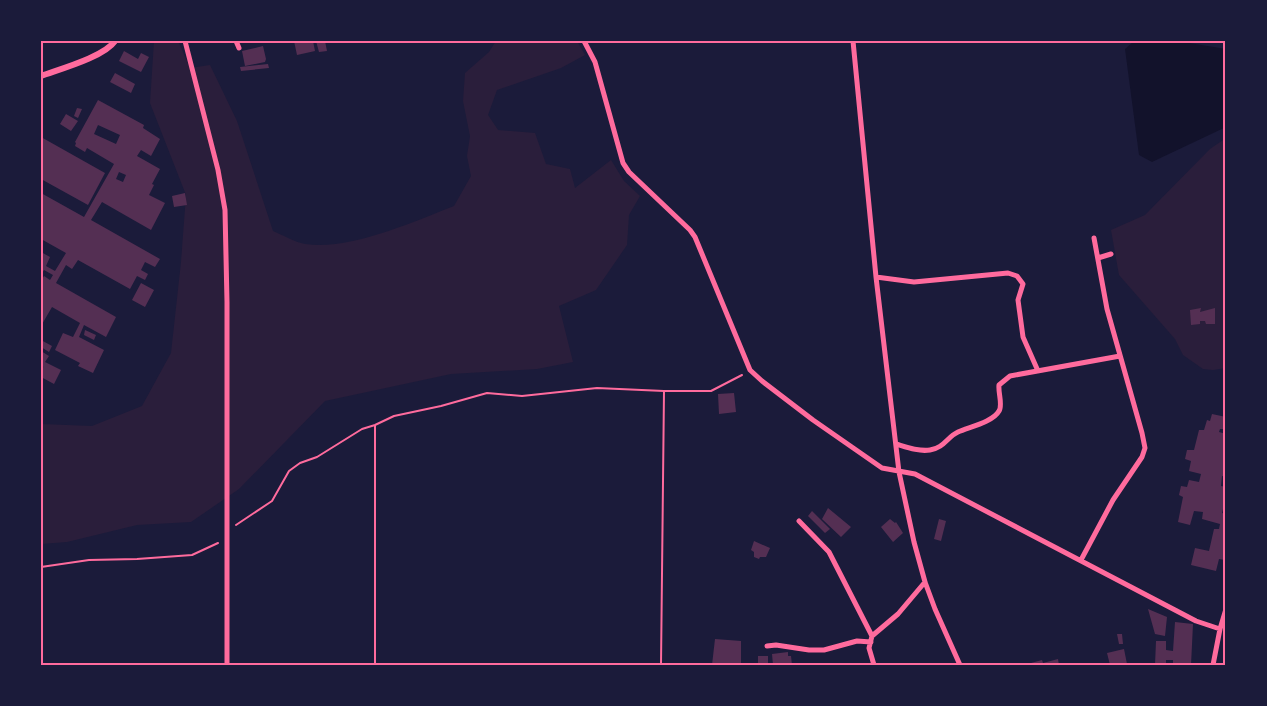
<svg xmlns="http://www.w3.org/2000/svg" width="1267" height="706" font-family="'Roboto Serif',serif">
	<rect width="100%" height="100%" fill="#1b1b3a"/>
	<path fill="#2a1e3b" d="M 154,41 L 178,41 L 190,68 L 210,65 L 237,121 L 273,231 C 283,235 294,242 305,244 C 348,251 413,222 454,206 L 471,176 L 467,156 L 470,136 L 463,101 L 465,73 L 489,52 L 496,41 L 577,41 L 585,55 L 561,68 L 497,90 L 488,115 L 498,130 L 535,133 L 546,164 L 570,169 L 575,188 L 611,160 L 624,181 L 640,196 L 629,215 L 627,245 L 596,290 L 559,306 L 573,362 L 537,369 L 451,374 L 325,401 L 239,489 L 191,522 L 137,525 L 67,542 L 41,544 L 41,424 L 92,426 L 142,406 L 171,353 L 181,262 L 186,195 L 150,103 Z
		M 1226,138 L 1226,368 L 1213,370 L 1203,369 L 1183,355 L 1175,339 L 1119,275 L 1111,230 L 1145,215 L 1210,149 Z"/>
	<path fill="#12122b" d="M 1134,41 L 1177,41 L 1226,49 L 1226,127 L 1152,162 L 1139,155 L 1125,49 Z"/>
	<path fill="#542f53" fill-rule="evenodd" d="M 294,41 L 313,41 L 315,51 L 297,55 Z
		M 316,41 L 325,41 L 327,51 L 319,52 Z
		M 263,46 L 266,59 L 265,62 L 245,66 L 242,51 Z
		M 124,51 L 138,59 L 141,53 L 149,57 L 141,72 L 119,61 Z
		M 268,64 L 269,68 L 241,71 L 240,67 Z
		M 115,73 L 135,84 L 131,93 L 110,82 Z
		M 98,100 L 144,125 L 143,128 L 160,139 L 151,156 L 141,150 L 137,156 L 160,169 L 152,184 L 154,185 L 149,195 L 165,203 L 151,230 L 102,202 L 91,220 L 160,259 L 155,267 L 145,262 L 141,270 L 148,274 L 145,280 L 137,276 L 130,289 L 78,260 L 72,269 L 66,265 L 56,283 L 116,317 L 106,337 L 84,325 L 79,337 L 104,350 L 93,373 L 78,366 L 80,363 L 55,350 L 63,333 L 73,337 L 80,323 L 52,307 L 41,326 L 41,296 L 43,292 L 41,291 L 41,281 L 44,276 L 50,280 L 53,275 L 44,270 L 41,275 L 41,252 L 50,257 L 46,266 L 55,271 L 66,253 L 41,239 L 41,193 L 84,217 L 114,164 L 87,148 L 85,152 L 75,146 L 76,143 L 75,142 ZM 98,125 L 120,135 L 116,144 L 94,134 ZM 119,172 L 126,175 L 123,182 L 116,179 Z
		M 77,108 L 82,109 L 78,118 L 74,116 Z
		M 66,114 L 78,121 L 71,131 L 60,124 Z
		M 41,137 L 105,173 L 88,205 L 41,179 Z
		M 185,193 L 187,205 L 174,207 L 172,196 Z
		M 141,283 L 154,290 L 145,307 L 132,300 Z
		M 1201,308 L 1200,312 L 1215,308 L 1215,324 L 1206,324 L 1205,321 L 1200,321 L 1200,324 L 1191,325 L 1190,310 Z
		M 85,330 L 96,335 L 94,340 L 84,335 Z
		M 41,340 L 52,346 L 49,352 L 41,347 Z
		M 41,351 L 49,356 L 45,362 L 61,370 L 54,384 L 41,377 L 41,371 L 44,366 L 41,370 Z
		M 734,393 L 736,412 L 719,414 L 718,394 Z
		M 1212,414 L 1226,417 L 1223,429 L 1220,429 L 1219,432 L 1226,434 L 1226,453 L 1223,468 L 1226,469 L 1226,477 L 1222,476 L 1221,486 L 1226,487 L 1226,497 L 1222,513 L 1226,514 L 1226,557 L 1225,560 L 1219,559 L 1216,571 L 1191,565 L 1195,548 L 1209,551 L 1214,529 L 1219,529 L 1220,524 L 1202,519 L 1203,512 L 1194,511 L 1190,525 L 1178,522 L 1183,497 L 1179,495 L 1181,486 L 1187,487 L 1189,480 L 1199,482 L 1201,474 L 1189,471 L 1191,461 L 1185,459 L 1187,450 L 1194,450 L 1199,430 L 1204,430 L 1207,420 L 1210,421 Z
		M 828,508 L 851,527 L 841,537 L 822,519 Z
		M 812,511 L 830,529 L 825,533 L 808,516 Z
		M 890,519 L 895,523 L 896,522 L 903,533 L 893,542 L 881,527 Z
		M 939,519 L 946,521 L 941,541 L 934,539 Z
		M 754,541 L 770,548 L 766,557 L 760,557 L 759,559 L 754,557 L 754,552 L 751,550 Z
		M 1148,609 L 1167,617 L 1165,636 L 1155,634 Z
		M 1175,622 L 1193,624 L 1191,665 L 1173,665 L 1173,660 L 1166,660 L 1166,665 L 1155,665 L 1156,641 L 1166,641 L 1166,650 L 1173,651 Z
		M 1117,634 L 1122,634 L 1123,644 L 1119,644 Z
		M 715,639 L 741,641 L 741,665 L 712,665 Z
		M 1124,649 L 1127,664 L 1110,665 L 1107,653 Z
		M 788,652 L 788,656 L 791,656 L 792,665 L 773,665 L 772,654 Z
		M 758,656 L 768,656 L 768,665 L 758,665 Z
		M 1058,659 L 1059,665 L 1031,665 L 1031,663 L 1042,660 L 1043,663 Z"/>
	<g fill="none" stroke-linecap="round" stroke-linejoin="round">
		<path stroke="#ff6b9d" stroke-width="2" d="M 236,525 L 272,501 L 289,471 L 300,463 L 317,457 L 362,429 L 375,425 L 394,416 L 441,406 L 487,393 L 522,396 L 597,388 L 664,391 L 711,391 L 742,375
			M 41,567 L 89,560 L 137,559 L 192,555 L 218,543
			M 375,665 L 375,425
			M 661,665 L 664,391"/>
		<path stroke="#ff6b9d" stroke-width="5" d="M 185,41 L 218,170 L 225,210 L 227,302 L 227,665
			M 236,41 L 239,48
			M 584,41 L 595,62 L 623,163 L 629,172 L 690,230 L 695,237 L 750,370 L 762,381 L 813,420 L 882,468 L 915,474 L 1196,621 L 1220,629
			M 853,41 L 876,277 L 899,472 L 914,542 L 925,582 L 935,609 L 960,665
			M 1098,258 L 1111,254
			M 876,277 L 914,282 L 1008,273 L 1017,276 L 1023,284 L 1018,300 L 1023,337 L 1038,371
			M 896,444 C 906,447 919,452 930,450 C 944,448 947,437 958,432 C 969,427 993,422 999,411 C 1003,405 998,393 999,385 L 1010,376 L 1120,356
			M 799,521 L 829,552 L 872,636
			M 1081,560 L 1113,500 L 1142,457 L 1145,448 L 1142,433 L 1107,309 L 1094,238
			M 767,646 L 776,645 L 809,650 L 824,650 L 857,641 L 871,642
			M 874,665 L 869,648 L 872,636 L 898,614 L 925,582
			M 1213,665 L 1220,629 L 1226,609"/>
		<path stroke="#ff6b9d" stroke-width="6" d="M 41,76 C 60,69 104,57 115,41"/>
	</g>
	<rect width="1267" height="706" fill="none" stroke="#1b1b3a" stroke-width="85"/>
	<rect x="42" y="42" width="1182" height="622" fill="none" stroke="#ff6b9d" stroke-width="2"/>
</svg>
